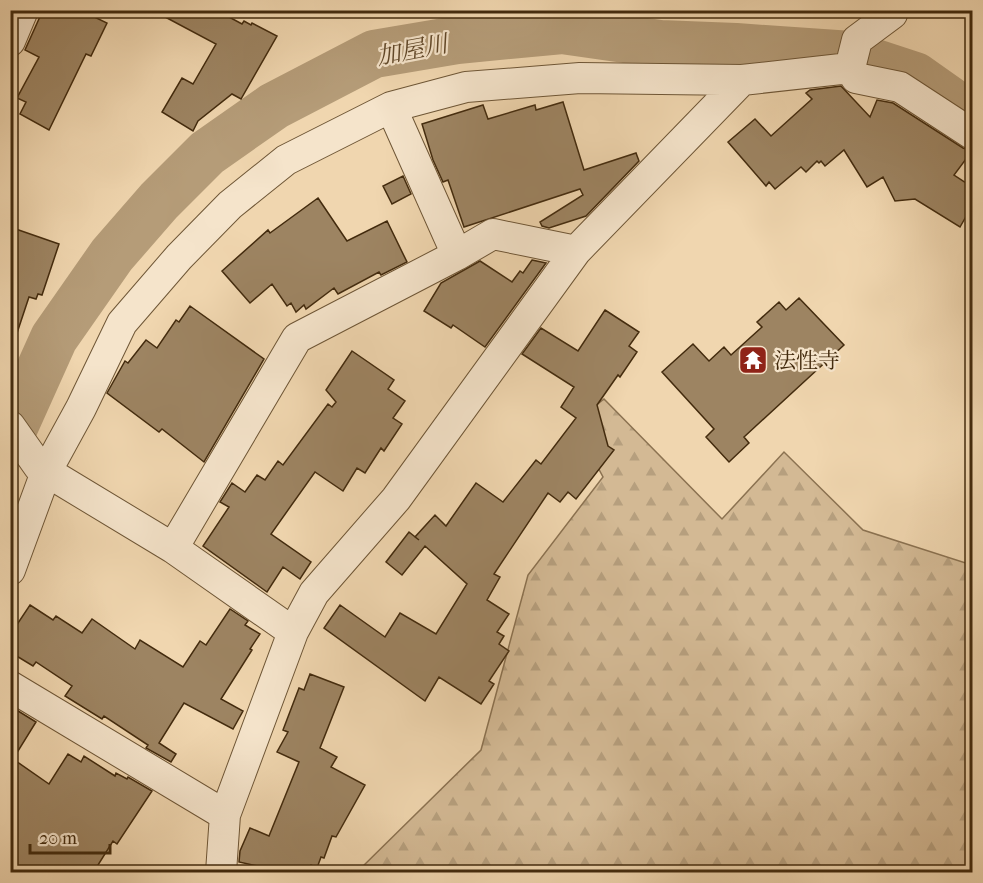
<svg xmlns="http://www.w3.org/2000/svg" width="983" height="883" font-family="'IM FELL French Canon','Noto Serif JP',serif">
	<defs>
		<pattern id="forest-firs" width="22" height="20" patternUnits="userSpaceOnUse" patternTransform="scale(1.5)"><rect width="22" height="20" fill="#d3b994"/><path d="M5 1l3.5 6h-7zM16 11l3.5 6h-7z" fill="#b69f7e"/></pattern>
	</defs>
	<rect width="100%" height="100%" fill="#f0d6af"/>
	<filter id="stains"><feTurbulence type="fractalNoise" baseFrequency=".00333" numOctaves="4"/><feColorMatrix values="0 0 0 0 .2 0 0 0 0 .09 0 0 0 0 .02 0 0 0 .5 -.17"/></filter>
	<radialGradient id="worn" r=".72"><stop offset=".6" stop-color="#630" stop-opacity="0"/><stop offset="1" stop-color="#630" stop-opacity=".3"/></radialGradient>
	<path fill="url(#forest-firs)" stroke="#8b7251" stroke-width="1.5" d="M 604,399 L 722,519 L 784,452 L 863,530 L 972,565 L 972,872 L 357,872 L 481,750 L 528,575 L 603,477 L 574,423 Z"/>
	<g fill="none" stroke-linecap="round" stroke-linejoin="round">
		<path stroke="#b59c78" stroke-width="48" d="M 10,436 L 54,338 L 112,255 L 159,201 L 207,153 L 274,106 L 374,54 L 457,40 L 562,30 L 660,44 L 736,47 L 851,55 L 915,76 L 972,116"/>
	</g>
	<path fill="#9d8462" stroke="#432b0e" stroke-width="1.5" d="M 43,10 L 80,10 L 107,23 L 91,56 L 86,54 L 49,130 L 20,114 L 26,102 L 17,98 L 39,57 L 25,50 Z
		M 152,10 L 216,10 L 242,24 L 244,21 L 251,25 L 252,23 L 277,36 L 241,99 L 232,94 L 198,121 L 193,131 L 162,112 L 182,78 L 193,84 L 216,44 Z
		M 841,86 L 870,117 L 877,100 L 893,103 L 963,148 L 972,151 L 954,175 L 972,187 L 972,206 L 960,227 L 915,199 L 895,201 L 883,177 L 867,187 L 844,150 L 825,166 L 821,161 L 819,163 L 817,161 L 806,172 L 801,167 L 775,189 L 769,182 L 766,186 L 728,142 L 755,119 L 771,136 L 812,99 L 806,93 L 810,90 Z
		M 563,102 L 584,170 L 636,153 L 639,161 L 586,216 L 549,228 L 542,226 L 540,222 L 583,195 L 580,189 L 464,227 L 448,180 L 443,182 L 433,160 L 422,124 L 483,105 L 488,119 L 535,105 L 536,110 Z
		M 403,176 L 411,194 L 392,204 L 383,186 Z
		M 318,198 L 347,241 L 387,221 L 407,262 L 381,275 L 379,272 L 338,294 L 334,288 L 306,309 L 304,305 L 296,312 L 291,303 L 287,306 L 272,284 L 250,303 L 222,271 L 268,230 L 270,233 Z
		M 10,227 L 59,244 L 42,295 L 38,294 L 36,299 L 29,297 L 14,342 L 10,341 Z
		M 532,260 L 546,263 L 485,347 L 453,325 L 451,328 L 424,311 L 441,283 L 480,261 L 512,282 L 520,271 L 523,273 Z
		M 799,298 L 844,345 L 744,437 L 749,443 L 729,462 L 706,437 L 714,429 L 662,372 L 693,344 L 709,361 L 724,347 L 731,355 L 762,327 L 757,322 L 779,302 L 786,310 Z
		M 190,306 L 264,359 L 204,462 L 162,429 L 159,432 L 107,393 L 125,361 L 128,363 L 146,340 L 157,348 L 176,320 L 179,322 Z
		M 605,310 L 639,332 L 629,346 L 637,352 L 620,377 L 618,375 L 597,405 L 608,446 L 614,450 L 576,499 L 568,492 L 560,502 L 548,493 L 494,574 L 500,577 L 487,600 L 509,614 L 497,632 L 504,636 L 499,644 L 509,651 L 489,681 L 494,684 L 481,704 L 439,677 L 425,701 L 324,628 L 340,605 L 385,637 L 400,613 L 436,634 L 467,584 L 425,546 L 402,575 L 386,562 L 409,532 L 419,540 L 415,537 L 435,515 L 446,526 L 476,483 L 503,502 L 536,460 L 541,464 L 576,418 L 561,407 L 574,387 L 522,354 L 541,328 L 578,351 Z
		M 352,351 L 394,380 L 388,389 L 405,401 L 393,418 L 402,424 L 384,451 L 381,448 L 365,473 L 357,468 L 343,491 L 315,472 L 271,534 L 311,562 L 300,579 L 283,567 L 267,592 L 203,546 L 229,507 L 220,502 L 232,483 L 245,492 L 257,475 L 265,480 L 278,461 L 283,465 L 328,404 L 332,407 L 336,402 L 326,390 Z
		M 30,605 L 53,620 L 56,616 L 82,633 L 92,619 L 135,649 L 140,640 L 183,667 L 200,641 L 206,645 L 230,609 L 248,621 L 245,625 L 260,634 L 250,649 L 252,650 L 221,699 L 243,711 L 233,729 L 184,703 L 159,743 L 176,754 L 171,762 L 146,748 L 148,745 L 104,716 L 102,719 L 65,696 L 72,686 L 36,662 L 33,666 L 10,652 L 10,635 Z
		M 310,674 L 344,687 L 320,748 L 337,757 L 331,767 L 365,785 L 336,837 L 332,836 L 324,858 L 321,857 L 317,868 L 311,865 L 307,873 L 288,873 L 239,862 L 240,851 L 250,828 L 269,836 L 299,762 L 277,752 L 288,732 L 283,730 L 299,688 L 304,690 Z
		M 10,706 L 36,722 L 13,759 L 49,784 L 68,754 L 81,762 L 84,756 L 115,776 L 116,773 L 127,779 L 128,777 L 152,791 L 117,844 L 113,841 L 93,873 L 10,873 Z"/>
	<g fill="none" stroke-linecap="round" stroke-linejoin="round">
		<g stroke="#6e5636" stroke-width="32">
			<path id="minor" d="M 892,10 L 892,14 L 857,40 L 850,68 L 856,78 L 900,87 L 972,134
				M 10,41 L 23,10
				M 391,107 L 457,255
				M 10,426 L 39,467 L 173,548 L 293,632
				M 173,548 L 297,338 L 457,255 L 493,234 L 576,251
				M 10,570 L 46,472 L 81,408 L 122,323 L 179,257 L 230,205 L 286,160 L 391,107 L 466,87 L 580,78 L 742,80 L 850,68
				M 10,686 L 225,815
				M 221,872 L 225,815 L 293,632 L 314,593 L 396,499 L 576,251 L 742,80"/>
		</g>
		<use href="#minor" stroke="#f5e4cb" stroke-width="30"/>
	</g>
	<defs>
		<g id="temple-square" transform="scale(1.5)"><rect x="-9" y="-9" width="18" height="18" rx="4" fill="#8f2418" stroke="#f5e4cb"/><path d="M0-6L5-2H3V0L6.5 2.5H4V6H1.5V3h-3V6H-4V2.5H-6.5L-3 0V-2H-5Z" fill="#fff"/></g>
	</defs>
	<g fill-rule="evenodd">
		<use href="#temple-square" x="753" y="360"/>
	</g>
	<g text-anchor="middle" stroke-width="4.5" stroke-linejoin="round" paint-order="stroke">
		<g font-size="22" fill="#432b0e" stroke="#f5e4cb" text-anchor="start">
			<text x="774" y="368">法性寺</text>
		</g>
		<g font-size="24" font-style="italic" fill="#604728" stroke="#f5e4cb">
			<text transform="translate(412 50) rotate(-11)" y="8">加屋川</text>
		</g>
	</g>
	<rect width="983" height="883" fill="none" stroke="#f0d6af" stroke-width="36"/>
	<rect x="12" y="12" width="959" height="859" fill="none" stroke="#432b0e" stroke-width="3"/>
	<rect x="18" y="18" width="947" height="847" fill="none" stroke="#432b0e" stroke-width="1.5"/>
	<path d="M30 844v9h80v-9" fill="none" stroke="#432b0e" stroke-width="3"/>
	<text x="39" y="844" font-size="18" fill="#432b0e" stroke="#f5e4cb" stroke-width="4.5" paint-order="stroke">20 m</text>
	<rect width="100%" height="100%" filter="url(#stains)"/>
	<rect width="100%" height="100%" fill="url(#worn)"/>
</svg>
